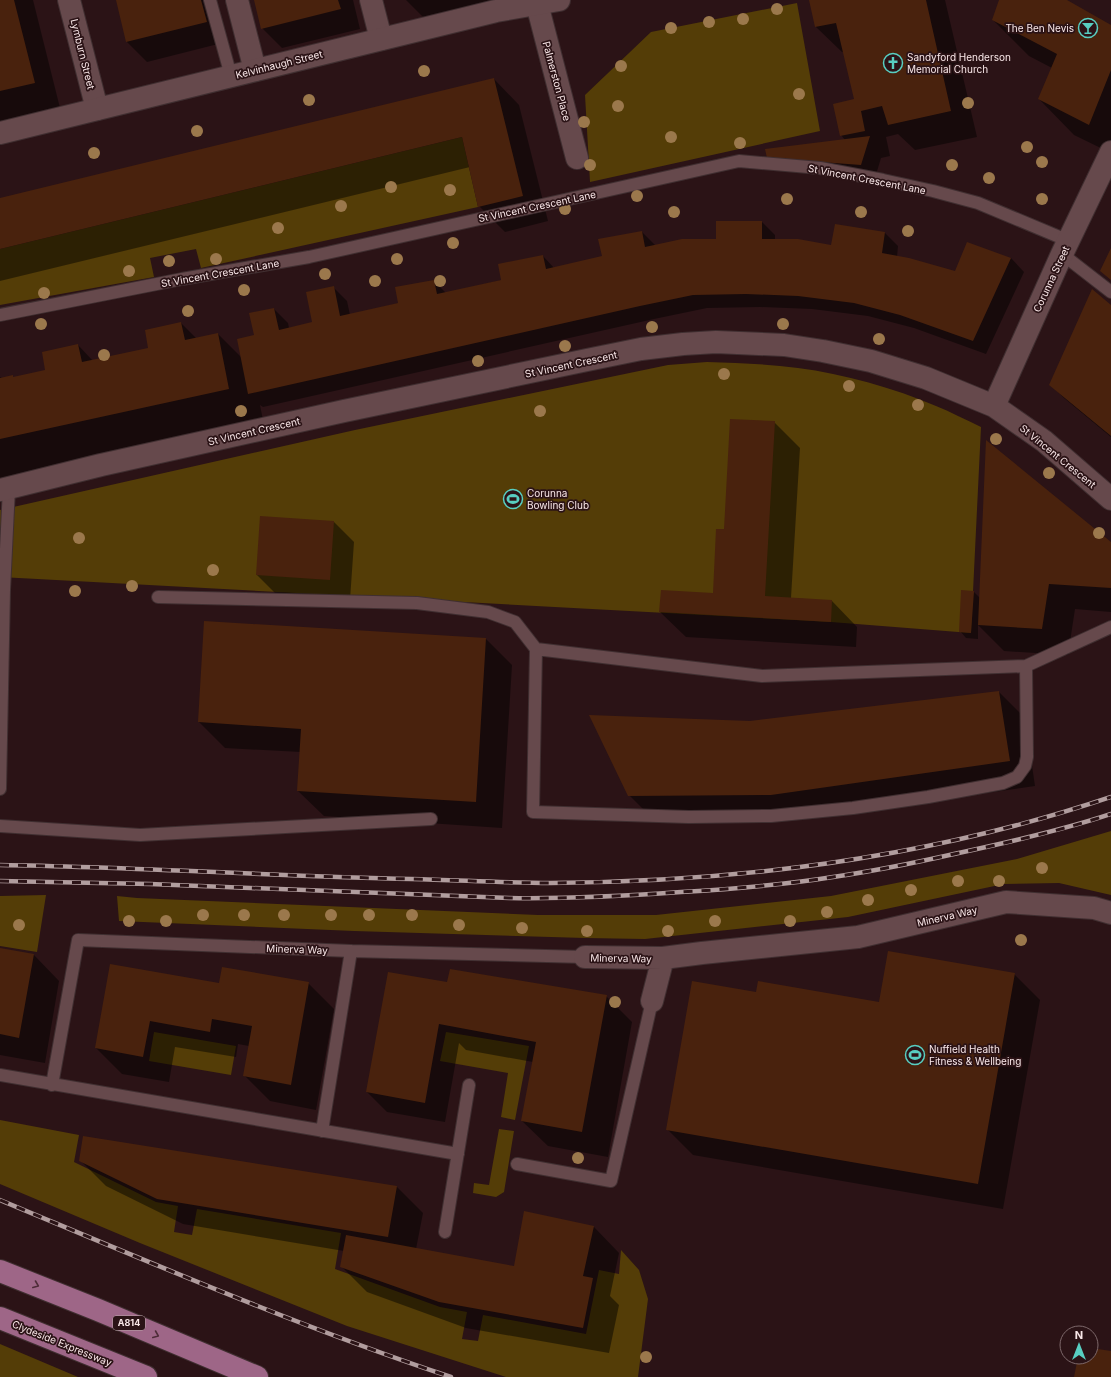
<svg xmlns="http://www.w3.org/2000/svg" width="1111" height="1377" font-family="Inter,sans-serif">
	<rect width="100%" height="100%" fill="#2b1316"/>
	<path fill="#543d07" d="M 797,3 L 820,131 L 590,182 L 585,95 L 651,32 Z
		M 462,137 L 478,207 L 201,268 L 196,249 L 150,258 L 154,277 L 0,305 L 0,249 Z
		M 707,362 C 738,363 768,364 798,368 C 844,374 894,388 936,406 C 951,412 966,420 981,427 L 971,633 L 831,622 L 0,577 L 0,510 L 355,430 L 668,365 Z
		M 1111,831 L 1111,895 L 1059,883 L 1004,884 L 848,917 L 645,939 L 585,938 L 354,931 L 119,921 L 117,896 L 137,898 L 538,915 L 656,915 L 831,896 L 1017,859 Z
		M 46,895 L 37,952 L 0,946 L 0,896 Z
		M 154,1032 L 236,1046 L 231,1075 L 149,1061 Z
		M 446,1032 L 529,1046 L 515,1120 L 501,1117 L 508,1073 L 440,1061 Z
		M 0,1120 L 79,1135 L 74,1162 L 156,1202 L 178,1206 L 174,1232 L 192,1235 L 197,1209 L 341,1233 L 335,1269 L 440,1307 L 467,1312 L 462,1339 L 478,1341 L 483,1315 L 586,1334 L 599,1270 L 619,1274 L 621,1250 L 639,1270 L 648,1299 L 638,1377 L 506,1377 L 347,1326 L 140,1243 L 0,1184 Z
		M 499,1129 L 514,1131 L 504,1192 L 496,1197 L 473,1193 L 474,1183 L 489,1185 Z
		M 0,1344 L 78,1377 L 0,1377 Z"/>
	<path fill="#0007" d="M 0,0 L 33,0 L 60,108 L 0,123 Z
		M 117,0 L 216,0 L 226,42 L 147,62 L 127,42 Z
		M 255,0 L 353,0 L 360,29 L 282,48 L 262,28 Z
		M 406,0 L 495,0 L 424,18 Z
		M 810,0 L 945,0 L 977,137 L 915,150 L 898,134 L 886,137 L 890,156 L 881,158 L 875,178 L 782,171 L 768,157 L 845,140 L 841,135 L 855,100 L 844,52 L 842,52 L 816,27 Z
		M 1000,0 L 1065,0 L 1111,26 L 1111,153 L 1074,135 L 1039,99 L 1052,68 L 1029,56 L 993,20 Z
		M 494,79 L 519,105 L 548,221 L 505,232 L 479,206 L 470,167 L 0,281 L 0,199 Z
		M 762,222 L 775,235 L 775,240 L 832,246 L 836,225 L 885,233 L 898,246 L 897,257 L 956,272 L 1011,258 L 1024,272 L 986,354 L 914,328 L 868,316 L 812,309 L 760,307 L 707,308 L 654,319 L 263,407 L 260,405 L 264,425 L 0,482 L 0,377 L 2,378 L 12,376 L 14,378 L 46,371 L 78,345 L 93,361 L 150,349 L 181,323 L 196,338 L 218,334 L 242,358 L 255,336 L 274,309 L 288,323 L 289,328 L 313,323 L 334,288 L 347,301 L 350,315 L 399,303 L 434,281 L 446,293 L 502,280 L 543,256 L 554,268 L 603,257 L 642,232 L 656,246 L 717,240 Z
		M 1111,306 L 1111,437 L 1064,398 L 1050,384 Z
		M 774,422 L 800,448 L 791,598 L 832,601 L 857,627 L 856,647 L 686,637 L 660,612 L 714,594 Z
		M 334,522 L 354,542 L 350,600 L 277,595 L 257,575 Z
		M 1111,544 L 1111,612 L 1075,609 L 1068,655 L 1004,651 L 978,625 L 978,639 L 966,638 L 960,631 L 974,592 L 980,598 Z
		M 205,622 L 486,639 L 512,665 L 502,828 L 324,816 L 298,791 L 301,752 L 225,748 L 199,722 Z
		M 999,692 L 1025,718 L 1035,786 L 798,820 L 655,821 L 629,795 L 750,722 Z
		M 0,949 L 34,955 L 59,981 L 45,1063 L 0,1055 Z
		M 1014,974 L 1040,1000 L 1003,1209 L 693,1155 L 667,1129 L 757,994 L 880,1003 Z
		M 308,983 L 334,1009 L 316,1110 L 270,1101 L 244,1075 L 249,1046 L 238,1044 L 236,1057 L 175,1047 L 169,1082 L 122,1074 L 96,1048 L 220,984 Z
		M 447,983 L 606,996 L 632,1022 L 608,1157 L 548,1146 L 522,1121 L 533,1062 L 466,1050 L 459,1043 L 445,1122 L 387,1112 L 367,1092 Z
		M 80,1160 L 397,1187 L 423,1213 L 416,1249 L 515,1267 L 594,1227 L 619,1253 L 610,1296 L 619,1305 L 609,1353 L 466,1328 L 367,1292 L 341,1266 L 344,1251 L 183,1224 L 106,1186 Z"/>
	<path fill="#49220d" d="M 0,0 L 14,0 L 35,83 L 0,91 Z
		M 116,0 L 201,0 L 207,22 L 126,42 Z
		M 254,0 L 338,0 L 341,9 L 261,29 Z
		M 809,0 L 926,0 L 951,111 L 888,125 L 882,106 L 861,111 L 865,131 L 840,136 L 833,104 L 854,99 L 836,23 L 815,27 Z
		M 999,0 L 1067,0 L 1111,25 L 1111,70 L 1089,125 L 1038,99 L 1057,54 L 992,20 Z
		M 494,78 L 523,196 L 478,207 L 462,137 L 0,249 L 0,198 Z
		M 870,136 L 861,165 L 767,158 L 765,149 Z
		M 716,221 L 762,221 L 762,239 L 798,239 L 831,245 L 835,224 L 885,232 L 882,253 L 909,258 L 955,271 L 967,242 L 1011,258 L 973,341 L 900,315 L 854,303 L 798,296 L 746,294 L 693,295 L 640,306 L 248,394 L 237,339 L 254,335 L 249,313 L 274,308 L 279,330 L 312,322 L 306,292 L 334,286 L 340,316 L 398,303 L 395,287 L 434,280 L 437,294 L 501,280 L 498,264 L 543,255 L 546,269 L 602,256 L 598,239 L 642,231 L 645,247 L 682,239 L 716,239 Z
		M 1111,248 L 1111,280 L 1100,271 Z
		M 1092,289 L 1111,305 L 1111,436 L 1049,385 Z
		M 181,322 L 185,340 L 218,333 L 229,389 L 0,439 L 0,378 L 13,375 L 13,377 L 45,370 L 42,352 L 78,344 L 82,362 L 148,348 L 145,330 Z
		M 730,419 L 775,421 L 765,596 L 832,600 L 831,622 L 659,612 L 661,590 L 713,593 L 716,529 L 724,529 Z
		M 986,440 L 1111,542 L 1111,588 L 1049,584 L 1042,629 L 978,625 Z
		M 260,516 L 334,521 L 330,580 L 256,575 Z
		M 961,590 L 974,591 L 971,633 L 959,632 Z
		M 204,621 L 486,638 L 476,802 L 297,791 L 301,729 L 198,722 Z
		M 999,691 L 1010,761 L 771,795 L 628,796 L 589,715 L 750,721 Z
		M 0,948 L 34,954 L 19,1038 L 0,1034 Z
		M 888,951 L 1015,973 L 978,1184 L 666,1130 L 692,981 L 756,992 L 758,981 L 879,1002 Z
		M 110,964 L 219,983 L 222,967 L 309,982 L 291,1085 L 243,1076 L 252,1026 L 212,1019 L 210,1032 L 150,1021 L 143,1057 L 95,1048 Z
		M 450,969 L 607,995 L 582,1132 L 521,1121 L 536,1042 L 439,1024 L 425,1103 L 366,1092 L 388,972 L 447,982 Z
		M 83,1136 L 397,1186 L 388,1237 L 157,1199 L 79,1161 Z
		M 524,1211 L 594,1226 L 583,1276 L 593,1278 L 583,1328 L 439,1302 L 340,1267 L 346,1235 L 514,1266 Z
		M 1091,1348 L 1111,1351 L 1111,1377 L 1074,1377 L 1078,1357 L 1091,1357 Z"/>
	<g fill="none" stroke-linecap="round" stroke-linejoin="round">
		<g stroke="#402f31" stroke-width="14">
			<path id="service" d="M 210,0 L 231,76
				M 1062,254 L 1111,292
				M 0,315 L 182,279 L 309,257 L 739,161 L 820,168 L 883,180 L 933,191 L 978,203 L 1069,241
				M 158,597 L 417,603 L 488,612 L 515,622 L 536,649
				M 536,649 L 762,676 L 1026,666 L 1027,757 L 1025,766 L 1017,777 L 1003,783 L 928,797 L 853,808 L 771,816 L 689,817 L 533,812 Z
				M 1026,666 L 1111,627
				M 0,789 L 4,590 L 9,488
				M 0,826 L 140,835 L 431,819
				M 0,1075 L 458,1154
				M 52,1085 L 78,940 L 351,951 L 585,957
				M 322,1131 L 351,951
				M 517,1164 L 611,1181 L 652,1001
				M 445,1232 L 469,1085"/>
		</g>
		<g stroke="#402f31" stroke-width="24">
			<path id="minor" d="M 69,0 L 97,109
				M 237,0 L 255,70
				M 371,0 L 381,39
				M 537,4 L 577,158
				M 994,406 L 1062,254 L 1111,152
				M 0,490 L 101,465 L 344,411 L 587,360 L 641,349 L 683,344 L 716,342 L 784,345 L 823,351 L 871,361 L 926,378 L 994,406 L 1044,441 L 1111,499
				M 585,957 L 663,958 L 702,953 L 858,937 L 1006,902 L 1094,908 L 1111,913
				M 652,1001 L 663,958"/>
		</g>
		<g stroke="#402f31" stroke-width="24">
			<path id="tertiary" d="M 0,133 L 496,11 L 559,0"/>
		</g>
		<g stroke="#402f31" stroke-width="24">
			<path id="primary" d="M 0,1271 L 98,1310 L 257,1377
				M 0,1318 L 146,1377"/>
		</g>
		<use href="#service" stroke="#66494c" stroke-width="12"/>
		<use href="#minor" stroke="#66494c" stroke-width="22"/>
		<use href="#tertiary" stroke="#66494c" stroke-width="22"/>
		<use href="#primary" stroke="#9e6687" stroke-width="22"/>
		<g stroke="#b19d9e" stroke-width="4.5">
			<path id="rail" d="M 0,865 C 137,867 274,876 411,879 C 458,880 504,883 551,883 C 739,882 933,857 1111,797
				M 0,881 L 150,884 L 509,898 C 567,899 624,896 681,892 C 732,889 783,885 833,877 C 874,871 914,863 954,854 C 1006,843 1060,831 1111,814
				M 0,1200 C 149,1262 298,1326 451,1377"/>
		</g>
		<use href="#rail" stroke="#2b1316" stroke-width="3" stroke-dasharray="9" stroke-linecap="butt"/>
	</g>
	<g fill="#9b784c">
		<circle cx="777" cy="9" r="6"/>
		<circle cx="743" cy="19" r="6"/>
		<circle cx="709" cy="22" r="6"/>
		<circle cx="671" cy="28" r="6"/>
		<circle cx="621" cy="66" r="6"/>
		<circle cx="424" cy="71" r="6"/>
		<circle cx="799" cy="94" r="6"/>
		<circle cx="309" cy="100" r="6"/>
		<circle cx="968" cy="103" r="6"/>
		<circle cx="618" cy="106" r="6"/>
		<circle cx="584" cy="122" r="6"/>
		<circle cx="197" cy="131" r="6"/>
		<circle cx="671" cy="137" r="6"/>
		<circle cx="740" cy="143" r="6"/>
		<circle cx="1027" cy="147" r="6"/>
		<circle cx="94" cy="153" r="6"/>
		<circle cx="1042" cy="162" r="6"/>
		<circle cx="590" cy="165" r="6"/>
		<circle cx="952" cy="165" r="6"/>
		<circle cx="989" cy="178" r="6"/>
		<circle cx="391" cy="187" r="6"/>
		<circle cx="450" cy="190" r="6"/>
		<circle cx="637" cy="196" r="6"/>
		<circle cx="787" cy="199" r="6"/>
		<circle cx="1042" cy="199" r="6"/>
		<circle cx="341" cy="206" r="6"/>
		<circle cx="565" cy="209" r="6"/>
		<circle cx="674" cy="212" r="6"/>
		<circle cx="861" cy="212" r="6"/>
		<circle cx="278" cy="228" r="6"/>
		<circle cx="908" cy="231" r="6"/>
		<circle cx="453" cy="243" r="6"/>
		<circle cx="216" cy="259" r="6"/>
		<circle cx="397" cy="259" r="6"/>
		<circle cx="169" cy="261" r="6"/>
		<circle cx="129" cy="271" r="6"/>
		<circle cx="325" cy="274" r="6"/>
		<circle cx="375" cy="281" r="6"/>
		<circle cx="440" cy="281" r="6"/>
		<circle cx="244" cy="290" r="6"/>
		<circle cx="44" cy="293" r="6"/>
		<circle cx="188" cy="311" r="6"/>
		<circle cx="41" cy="324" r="6"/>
		<circle cx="783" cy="324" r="6"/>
		<circle cx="652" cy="327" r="6"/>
		<circle cx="879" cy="339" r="6"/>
		<circle cx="565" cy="346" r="6"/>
		<circle cx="104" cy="355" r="6"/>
		<circle cx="478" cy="361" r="6"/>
		<circle cx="724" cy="374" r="6"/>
		<circle cx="849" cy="386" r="6"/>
		<circle cx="918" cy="405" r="6"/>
		<circle cx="241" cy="411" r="6"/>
		<circle cx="540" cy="411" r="6"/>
		<circle cx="996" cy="439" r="6"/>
		<circle cx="1049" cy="473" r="6"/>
		<circle cx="1099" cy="533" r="6"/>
		<circle cx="79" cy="538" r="6"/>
		<circle cx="213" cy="570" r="6"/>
		<circle cx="132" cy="586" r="6"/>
		<circle cx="75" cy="591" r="6"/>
		<circle cx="1042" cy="868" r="6"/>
		<circle cx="958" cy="881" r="6"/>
		<circle cx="999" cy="881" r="6"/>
		<circle cx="911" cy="890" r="6"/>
		<circle cx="868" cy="900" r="6"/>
		<circle cx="827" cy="912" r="6"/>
		<circle cx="203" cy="915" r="6"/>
		<circle cx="244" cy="915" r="6"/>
		<circle cx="284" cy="915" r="6"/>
		<circle cx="331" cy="915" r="6"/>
		<circle cx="369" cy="915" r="6"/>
		<circle cx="412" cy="915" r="6"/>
		<circle cx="129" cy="921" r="6"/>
		<circle cx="166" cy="921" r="6"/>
		<circle cx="715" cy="921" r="6"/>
		<circle cx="790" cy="921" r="6"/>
		<circle cx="19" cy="925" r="6"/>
		<circle cx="459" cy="925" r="6"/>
		<circle cx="522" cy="928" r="6"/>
		<circle cx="587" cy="931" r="6"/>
		<circle cx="668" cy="931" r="6"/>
		<circle cx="1021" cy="940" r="6"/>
		<circle cx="615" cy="1002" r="6"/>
		<circle cx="578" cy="1158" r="6"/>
		<circle cx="646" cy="1357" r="6"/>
	</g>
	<defs><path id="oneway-chevron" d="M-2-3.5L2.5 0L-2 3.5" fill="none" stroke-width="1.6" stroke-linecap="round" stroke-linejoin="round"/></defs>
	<g stroke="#4e2c38">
		<use href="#oneway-chevron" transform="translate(36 1285) rotate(22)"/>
		<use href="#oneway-chevron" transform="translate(156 1335) rotate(23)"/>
	</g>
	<defs>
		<g id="bar-ring" transform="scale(1)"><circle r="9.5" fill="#2b1316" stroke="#58cec1" stroke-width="1.5"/><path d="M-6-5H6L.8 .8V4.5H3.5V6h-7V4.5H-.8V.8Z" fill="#58cec1"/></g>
		<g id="church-ring" transform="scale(1)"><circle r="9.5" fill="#2b1316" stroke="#58cec1" stroke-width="1.5"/><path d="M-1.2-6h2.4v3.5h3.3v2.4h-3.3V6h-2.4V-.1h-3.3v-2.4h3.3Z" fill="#58cec1"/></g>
		<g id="stadium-ring" transform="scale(1)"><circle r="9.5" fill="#2b1316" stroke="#58cec1" stroke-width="1.5"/><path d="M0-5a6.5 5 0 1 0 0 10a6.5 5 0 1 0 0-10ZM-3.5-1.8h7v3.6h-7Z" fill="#58cec1"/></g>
	</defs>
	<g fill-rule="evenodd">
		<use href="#bar-ring" x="1088" y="28"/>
		<use href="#church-ring" x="893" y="63"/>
		<use href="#stadium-ring" x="513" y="499"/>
		<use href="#stadium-ring" x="915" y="1055"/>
	</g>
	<g text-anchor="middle" stroke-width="3.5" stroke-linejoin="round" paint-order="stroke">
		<rect fill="#2b1316" stroke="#bba7a9" stroke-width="1" x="113" y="1316" width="32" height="14" rx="3"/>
		<g font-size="9" font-weight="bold" fill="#f9e7e8">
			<text x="129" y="1326">A814</text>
		</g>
		<g font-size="10" fill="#f9e7e8" stroke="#2b1316" text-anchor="start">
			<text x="1074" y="32" text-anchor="end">The Ben Nevis</text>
			<text x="907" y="61">Sandyford Henderson<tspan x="907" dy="12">Memorial Church</tspan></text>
			<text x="527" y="497">Corunna<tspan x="527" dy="12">Bowling Club</tspan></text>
			<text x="929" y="1053">Nuffield Health<tspan x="929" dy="12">Fitness &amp; Wellbeing</tspan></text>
		</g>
		<g font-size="10" fill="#f9e7e8" stroke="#2b1316">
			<text transform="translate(83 54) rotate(76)" y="4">Lymburn Street</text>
			<text transform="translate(279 64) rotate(-14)" y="4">Kelvinhaugh Street</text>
			<text transform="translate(557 81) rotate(75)" y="4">Palmerston Place</text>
			<text transform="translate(867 179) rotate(11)" y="4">St Vincent Crescent Lane</text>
			<text transform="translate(537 206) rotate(-12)" y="4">St Vincent Crescent Lane</text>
			<text transform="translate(220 273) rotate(-10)" y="4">St Vincent Crescent Lane</text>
			<text transform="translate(1051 279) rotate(-65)" y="4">Corunna Street</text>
			<text transform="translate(571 364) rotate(-12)" y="4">St Vincent Crescent</text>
			<text transform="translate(254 431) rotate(-13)" y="4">St Vincent Crescent</text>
			<text transform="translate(1058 456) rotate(39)" y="4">St Vincent Crescent</text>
			<text transform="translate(947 916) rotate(-13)" y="4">Minerva Way</text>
			<text transform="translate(297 949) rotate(2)" y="4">Minerva Way</text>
			<text transform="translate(621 958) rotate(1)" y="4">Minerva Way</text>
			<text transform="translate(62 1343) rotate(22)" y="4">Clydeside Expressway</text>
		</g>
	</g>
	<g transform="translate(1079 1345)"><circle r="19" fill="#2b1316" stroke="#7d686a"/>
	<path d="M0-3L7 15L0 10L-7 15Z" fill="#58cec1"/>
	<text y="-6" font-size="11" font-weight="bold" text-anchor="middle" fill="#f9e7e8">N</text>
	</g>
</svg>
